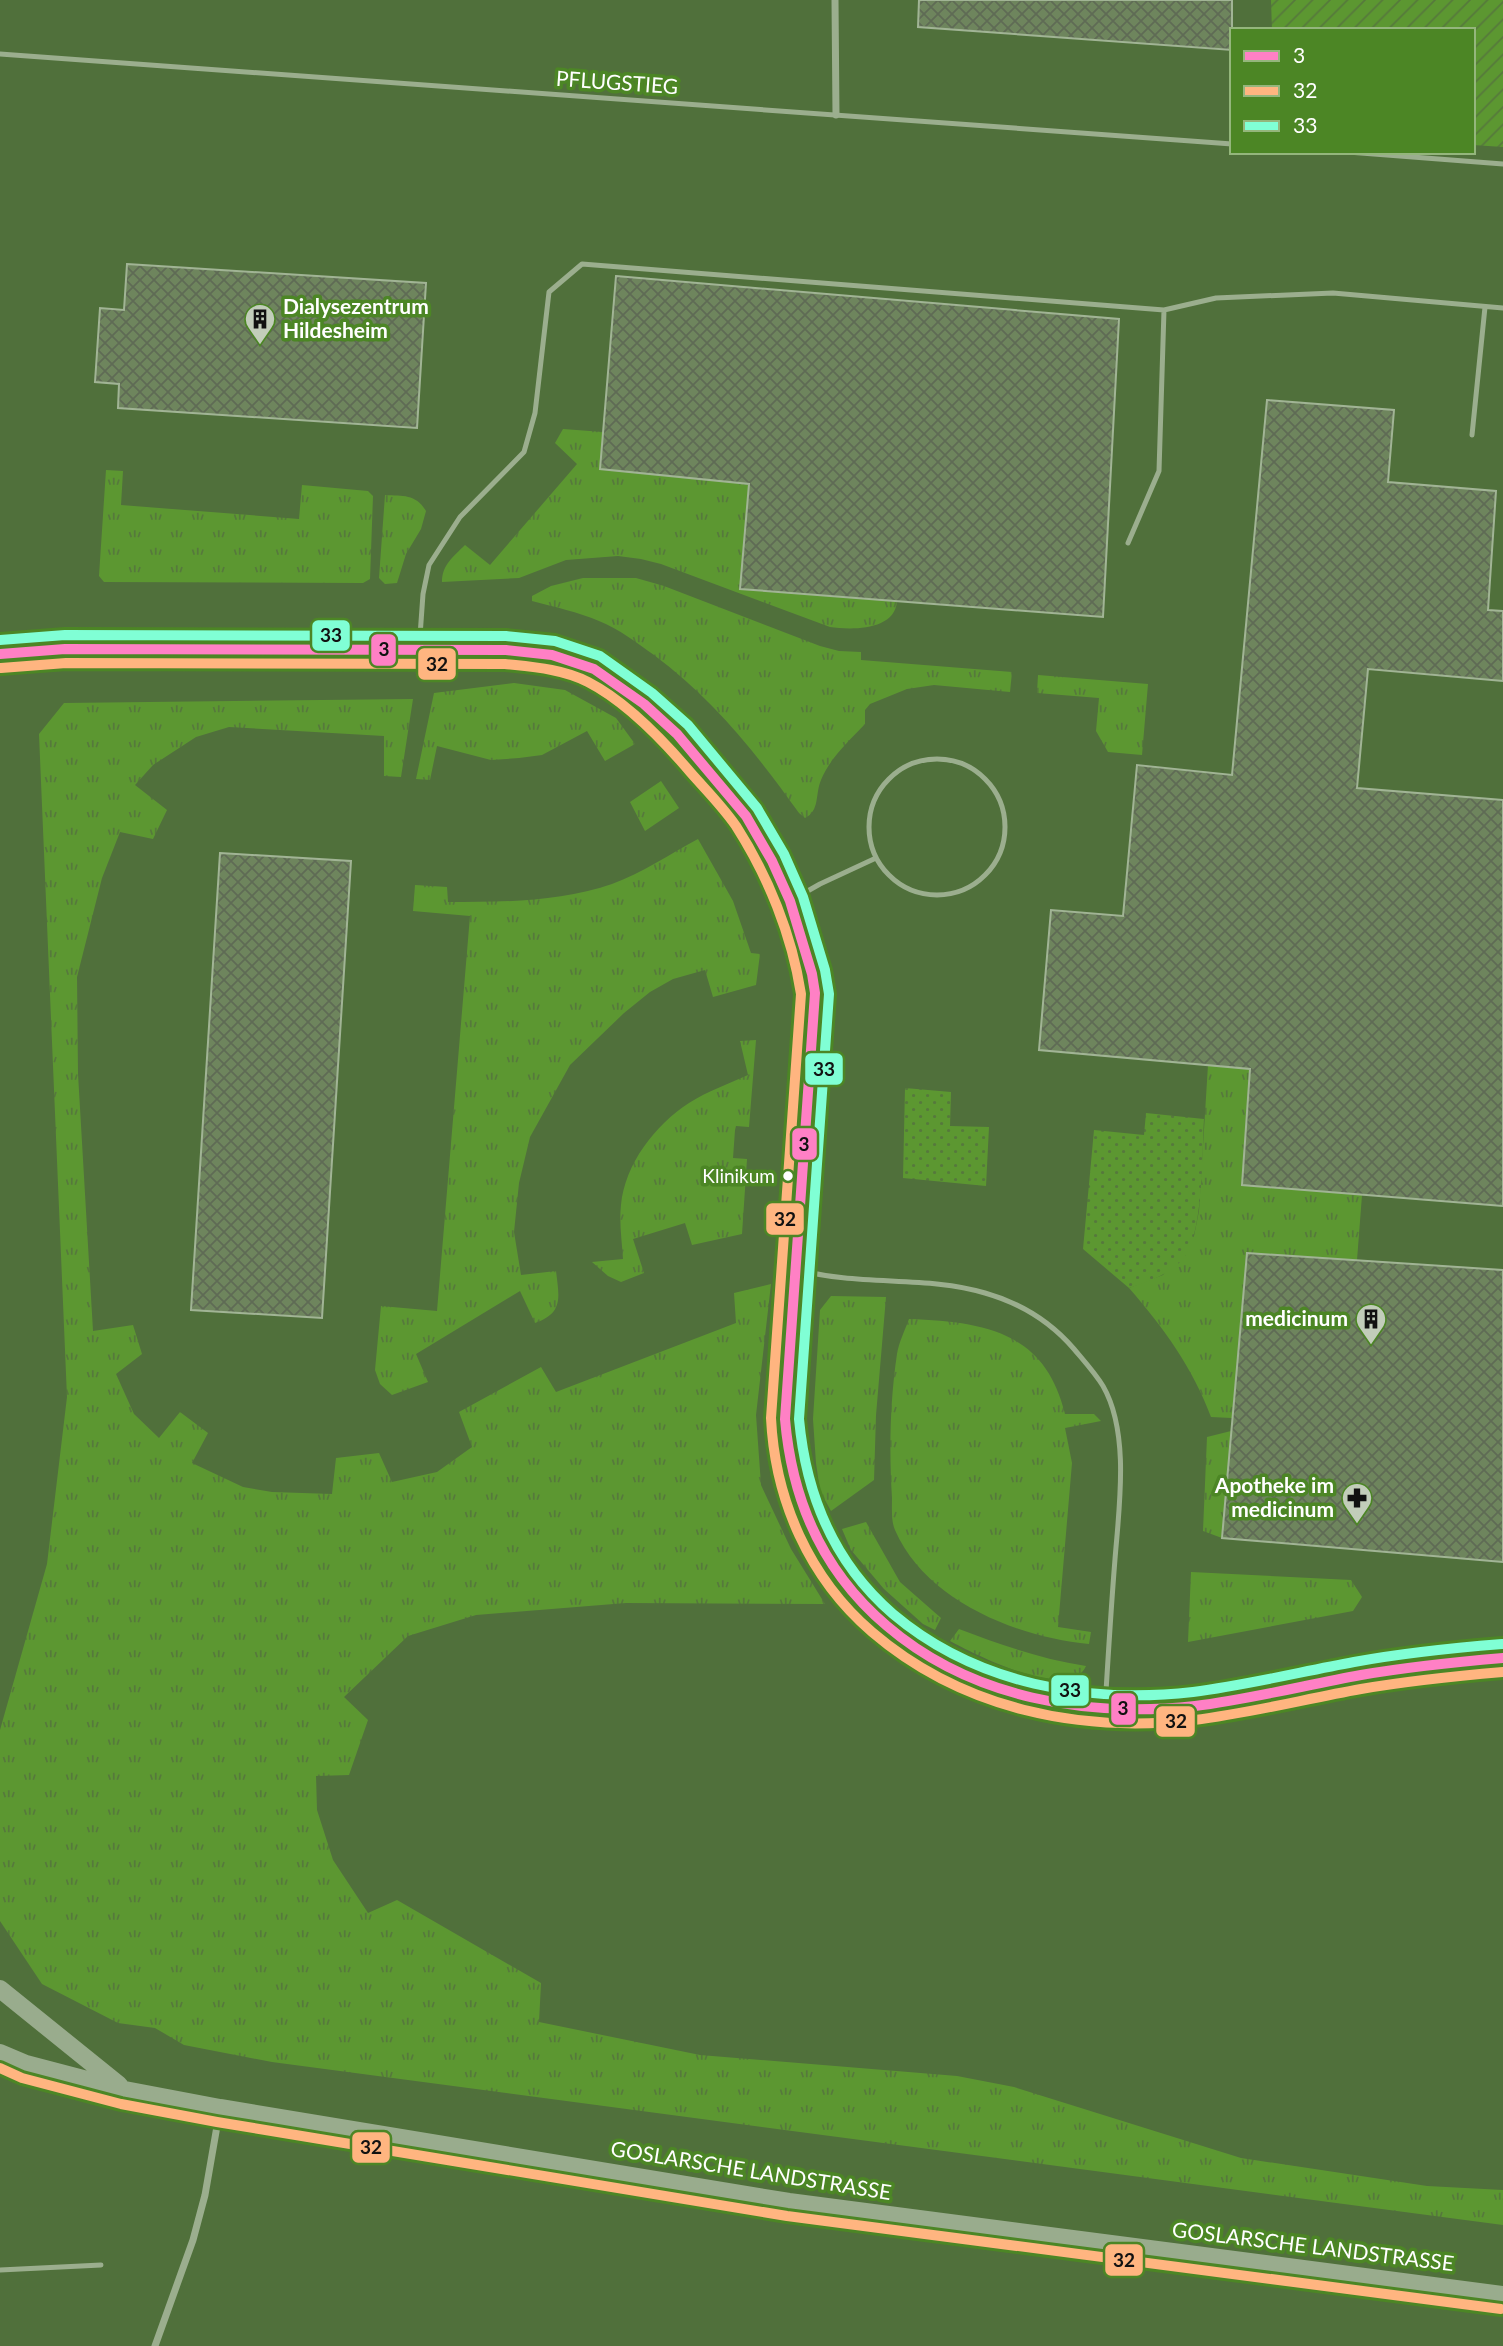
<svg xmlns="http://www.w3.org/2000/svg" width="1503" height="2346" font-family="Lato,sans-serif">
	<defs>
		<pattern id="grass-tufts" width="24" height="20" patternUnits="userSpaceOnUse" patternTransform="scale(1.75)"><rect width="24" height="20" fill="#5c9731"/><path d="M3 7l-1-3M5 7V3M7 7l1-3M15 17l-1-3M17 17v-4M19 17l1-3" fill="none" stroke="#56793c"/></pattern>
		<pattern id="park-dots" width="8" height="8" patternUnits="userSpaceOnUse" patternTransform="scale(1.75)"><rect width="8" height="8" fill="#5c9731"/><path d="M2 2h.1M6 6h.1" fill="none" stroke="#56793c" stroke-width="1.8" stroke-linecap="round"/></pattern>
		<pattern id="garden-furrows" width="10" height="10" patternUnits="userSpaceOnUse" patternTransform="scale(1.75)"><rect width="10" height="10" fill="#5c9731"/><path d="M-1 1l2-2M0 10L10 0M9 11l2-2" fill="none" stroke="#56793c"/></pattern>
		<pattern id="building-cross-hatch" width="8" height="8" patternUnits="userSpaceOnUse" patternTransform="scale(1.75)"><rect width="8" height="8" fill="#6e855d"/><path d="M0 0l8 8M0 8l8-8" fill="none" stroke="#5f6b55"/></pattern>
	</defs>
	<rect width="100%" height="100%" fill="#50703b"/>
	<path fill="url(#grass-tufts)" d="M 563,429 L 603,432 L 600,469 L 749,484 L 897,601 C 895,631 851,630 830,627 L 661,564 L 641,559 L 618,556 L 566,560 L 519,578 L 442,582 C 442,565 453,557 465,545 L 490,565 L 577,464 L 555,443 Z
		M 106,470 L 123,471 L 121,505 L 299,519 L 302,485 L 368,491 L 373,496 L 370,579 L 363,583 L 104,582 L 99,576 Z
		M 385,495 C 403,496 416,494 426,511 L 421,529 L 406,554 L 397,583 L 385,584 L 379,578 Z
		M 583,578 L 636,578 L 664,586 L 820,646 L 839,651 L 861,652 L 861,660 L 1012,672 L 1010,692 L 934,685 L 907,689 L 870,704 L 865,710 L 865,724 C 849,741 830,758 821,780 C 815,794 820,811 805,818 L 799,813 C 756,753 714,700 654,655 C 637,643 619,629 599,621 C 578,612 555,607 532,601 L 532,596 L 551,586 Z
		M 1038,675 L 1148,684 L 1142,755 L 1108,752 L 1096,731 L 1099,698 L 1037,693 Z
		M 514,683 L 565,690 L 616,718 L 635,744 L 605,761 L 587,731 L 542,755 L 519,758 L 491,760 L 437,746 L 430,780 L 416,779 L 434,693 Z
		M 413,699 L 401,777 L 384,776 L 384,736 L 229,727 L 196,737 L 153,765 L 135,785 L 167,810 L 153,839 L 120,832 L 102,878 L 77,977 L 78,1074 L 93,1331 L 133,1325 L 142,1354 L 116,1374 L 134,1414 L 159,1438 L 180,1412 L 208,1433 L 192,1463 L 243,1487 L 272,1492 L 332,1494 L 336,1458 L 379,1453 L 392,1482 L 437,1472 L 472,1447 L 459,1412 L 541,1367 L 556,1392 L 736,1323 L 734,1293 L 771,1284 L 756,1415 L 761,1485 L 791,1549 L 825,1604 L 626,1603 L 476,1615 L 408,1636 L 344,1697 L 368,1720 L 349,1775 L 316,1776 L 317,1810 L 333,1860 L 368,1913 L 397,1900 L 541,1983 L 539,2022 L 700,2055 L 957,2076 L 1014,2087 L 1241,2158 L 1427,2186 L 1503,2190 L 1503,2225 L 272,2062 L 184,2045 L 155,2028 L 118,2023 L 42,1984 L 0,1921 L 0,1730 L 47,1564 L 67,1397 L 39,734 L 64,703 Z
		M 661,781 L 679,808 L 645,831 L 630,802 Z
		M 698,839 L 733,901 L 751,953 L 760,954 L 756,985 L 713,997 L 705,970 L 673,979 L 650,992 L 624,1013 L 570,1065 L 530,1137 L 519,1183 L 514,1232 L 521,1275 L 556,1271 C 559,1297 564,1313 535,1323 L 520,1291 L 416,1354 L 428,1382 L 392,1395 L 380,1384 L 375,1370 L 381,1306 L 437,1311 L 470,916 L 413,911 L 415,885 L 447,887 L 448,902 C 503,902 560,902 612,884 C 642,873 670,854 698,839 Z
		M 756,1040 L 749,1127 L 736,1126 L 735,1130 L 733,1158 L 747,1159 L 742,1234 L 692,1245 L 685,1223 L 633,1239 L 644,1273 L 621,1282 L 608,1276 L 592,1262 L 623,1259 C 622,1241 619,1223 621,1205 C 625,1164 655,1125 689,1103 C 708,1091 728,1084 748,1075 L 740,1041 Z
		M 1208,1065 L 1250,1069 L 1242,1185 L 1362,1195 L 1357,1260 L 1247,1253 L 1232,1418 L 1211,1417 C 1193,1368 1163,1327 1129,1288 L 1163,1275 L 1194,1236 L 1199,1211 Z
		M 831,1296 L 886,1297 L 876,1415 L 874,1480 L 831,1511 L 820,1491 L 816,1463 L 813,1419 L 820,1310 Z
		M 909,1319 C 984,1322 1045,1331 1065,1414 L 1094,1414 L 1101,1421 L 1065,1428 L 1072,1463 L 1058,1627 L 1091,1632 L 1089,1644 C 1017,1637 926,1601 895,1530 C 891,1521 892,1508 892,1498 C 889,1450 890,1401 897,1354 C 899,1342 905,1330 909,1319 Z
		M 1231,1431 L 1222,1538 L 1203,1531 L 1207,1437 Z
		M 866,1522 L 900,1582 L 941,1618 L 935,1630 L 923,1624 L 884,1589 L 851,1550 L 842,1529 Z
		M 1191,1572 L 1351,1580 L 1362,1597 L 1353,1611 L 1188,1642 Z
		M 959,1629 C 1001,1645 1041,1659 1086,1666 C 1070,1703 974,1654 950,1641 Z"/>
	<path fill="url(#park-dots)" d="M 905,1088 L 951,1092 L 950,1126 L 989,1127 L 986,1186 L 903,1178 Z
		M 1146,1113 L 1204,1119 C 1202,1151 1204,1241 1181,1261 C 1167,1275 1148,1282 1129,1288 L 1083,1249 L 1094,1130 L 1144,1135 Z"/>
	<path fill="url(#garden-furrows)" d="M 1271,0 L 1503,0 L 1503,147 L 1473,145 L 1473,30 L 1272,30 Z"/>
	<path fill="url(#building-cross-hatch)" stroke="#a1b495" stroke-width="2" d="M 919,0 L 1232,0 L 1232,50 L 918,27 Z
		M 127,264 L 426,283 L 417,428 L 118,408 L 119,384 L 95,382 L 100,308 L 124,310 Z
		M 616,276 L 1119,319 L 1103,617 L 740,589 L 749,484 L 600,469 Z
		M 1267,400 L 1394,410 L 1388,482 L 1496,491 L 1488,610 L 1503,611 L 1503,681 L 1368,669 L 1357,788 L 1503,800 L 1503,1206 L 1242,1185 L 1250,1069 L 1039,1050 L 1051,910 L 1123,916 L 1137,765 L 1232,775 Z
		M 220,853 L 351,861 L 322,1318 L 191,1310 Z
		M 1247,1253 L 1503,1270 L 1503,1562 L 1222,1538 Z"/>
	<g fill="none" stroke-linecap="round" stroke-linejoin="round">
		<path stroke="#9bae8e" stroke-width="5" d="M 0,54 L 1232,144
			M 1348,152 L 1503,164
			M 1472,435 L 1485,307
			M 1128,543 L 1159,471 L 1164,310
			M 419,650 L 423,594 L 429,565 L 460,517 L 524,452 L 535,413 L 549,292 L 582,264 L 1164,310 L 1216,298 L 1333,293 L 1503,308
			M869 827a68 68 0 1 1 136 0a68 68 0 1 1-136 0Z
			M 790,901 L 820,884 L 876,858
			M 796,1269 C 858,1287 925,1275 985,1293 C 1020,1303 1050,1321 1074,1349 C 1084,1361 1095,1373 1103,1386 C 1130,1433 1119,1508 1115,1559 C 1111,1609 1108,1658 1105,1708
			M 0,2270 L 101,2265"/>
		<path stroke="#9bae8e" stroke-width="7" d="M 835,0 L 836,115
			M 0,654 L 65,649 L 506,650 L 552,655 L 594,669 L 644,704 L 677,734 L 746,816 L 772,861 L 790,901 L 812,974 L 815,993 L 802,1202 L 785,1419 C 788,1493 817,1560 870,1612 C 949,1689 1061,1716 1168,1708 C 1233,1704 1297,1686 1361,1675 C 1408,1667 1455,1662 1503,1658
			M 155,2346 L 193,2240 L 205,2195 L 220,2109"/>
		<path stroke="#99ac8d" stroke-width="18" d="M 0,1989 L 119,2085
			M 0,2053 L 26,2064 L 125,2090 L 220,2108 L 789,2202 L 1503,2295"/>
		<g stroke="#4c8625" stroke-width="16">
			<path id="bus-1" d="M 0,654 L 65,649 L 506,650 L 552,655 L 594,669 L 644,704 L 677,734 L 746,816 L 772,861 L 790,901 L 812,974 L 815,993 L 785,1419 C 792,1501 823,1572 887,1626 C 971,1698 1087,1718 1195,1706 C 1251,1699 1306,1685 1361,1675 C 1408,1667 1456,1662 1503,1658"/>
		</g>
		<g stroke="#4c8625" stroke-width="16">
			<path id="bus-2" d="M 1,668 L 66,663 L 505,664 C 533,667 563,669 588,682 C 627,702 663,740 691,773 C 706,790 723,807 736,826 C 768,876 792,935 801,994 L 771,1418 C 775,1500 809,1578 872,1632 C 962,1709 1079,1733 1194,1720 C 1251,1713 1305,1699 1361,1689 C 1408,1681 1456,1676 1503,1672
				M 0,2068 L 22,2078 L 121,2104 L 217,2122 L 787,2216 L 1501,2309"/>
		</g>
		<g stroke="#4c8625" stroke-width="16">
			<path id="bus-3" d="M 0,640 L 65,635 L 506,636 L 555,641 L 600,656 L 652,693 L 688,725 L 757,808 L 784,854 L 803,897 L 825,970 L 829,994 L 799,1419 C 806,1495 834,1563 893,1614 C 976,1684 1087,1704 1193,1692 C 1247,1685 1300,1672 1354,1662 C 1403,1653 1452,1648 1502,1644"/>
		</g>
		<use href="#bus-1" stroke="#ff80c5" stroke-width="10"/>
		<use href="#bus-2" stroke="#ffb580" stroke-width="10"/>
		<use href="#bus-3" stroke="#80ffd5" stroke-width="10"/>
	</g>
	<defs>
		<g id="building-pin" transform="scale(1.575)"><path d="M0 17L-7.5 6A9.5 9.5 0 1 1 7.5 6Z" fill="#c2cdba" stroke="#4c8625"/><path d="M-4-6H4V6H1V3H-1V6H-4ZM-2.5-4.3h1.7v1.8h-1.7ZM.8-4.3h1.7v1.8H.8ZM-2.5-1h1.7V.8h-1.7ZM.8-1h1.7V.8H.8Z" fill="#111"/></g>
		<g id="pharmacy-pin" transform="scale(1.575)"><path d="M0 17L-7.5 6A9.5 9.5 0 1 1 7.5 6Z" fill="#c2cdba" stroke="#4c8625"/><path d="M-2-6h4v4h4v4h-4v4h-4v-4h-4v-4h4Z" fill="#111"/></g>
	</defs>
	<g fill-rule="evenodd">
		<use href="#building-pin" x="260" y="319"/>
		<use href="#building-pin" x="1371" y="1319"/>
		<use href="#pharmacy-pin" x="1357" y="1498"/>
	</g>
	<circle fill="#fff" stroke="#4c8625" stroke-width="2.5" cx="788" cy="1176" r="6"/>
	<g text-anchor="middle" stroke-width="7" stroke-linejoin="round" paint-order="stroke">
		<g font-size="19" fill="#fff" stroke="#4c8625" text-anchor="end">
			<text x="775" y="1183">Klinikum</text>
		</g>
		<g font-size="21" fill="#fff" stroke="#4c8625">
			<text transform="translate(617 83) rotate(4)" y="7">PFLUGSTIEG</text>
			<text transform="translate(751 2171) rotate(9)" y="7">GOSLARSCHE LANDSTRASSE</text>
			<text transform="translate(1313 2247) rotate(7)" y="7">GOSLARSCHE LANDSTRASSE</text>
		</g>
		<g font-size="21" font-weight="bold" fill="#fff" stroke="#4c8625" text-anchor="end">
			<text x="283" y="314" text-anchor="start">Dialysezentrum<tspan x="283" dy="24">Hildesheim</tspan></text>
			<text x="1348" y="1326">medicinum</text>
			<text x="1334" y="1493">Apotheke im<tspan x="1334" dy="24">medicinum</tspan></text>
		</g>
	</g>
	<g stroke="#4c8625" stroke-width="2.5">
		<rect x="311" y="619" width="40" height="33" rx="7" fill="#80ffd5"/>
		<rect x="370" y="633" width="27" height="34" rx="7" fill="#ff80c5"/>
		<rect x="417" y="647" width="40" height="34" rx="7" fill="#ffb580"/>
		<rect x="804" y="1052" width="40" height="34" rx="7" fill="#80ffd5"/>
		<rect x="791" y="1127" width="27" height="34" rx="7" fill="#ff80c5"/>
		<rect x="765" y="1202" width="40" height="34" rx="7" fill="#ffb580"/>
		<rect x="1050" y="1674" width="40" height="33" rx="7" fill="#80ffd5"/>
		<rect x="1110" y="1692" width="27" height="34" rx="7" fill="#ff80c5"/>
		<rect x="1155" y="1705" width="41" height="33" rx="7" fill="#ffb580"/>
		<rect x="351" y="2131" width="40" height="33" rx="7" fill="#ffb580"/>
		<rect x="1104" y="2243" width="40" height="34" rx="7" fill="#ffb580"/>
	</g>
	<g font-size="19" text-anchor="middle" font-weight="bold" fill="#111">
		<text x="331" y="642">33</text>
		<text x="384" y="656">3</text>
		<text x="437" y="671">32</text>
		<text x="824" y="1076">33</text>
		<text x="804" y="1151">3</text>
		<text x="785" y="1226">32</text>
		<text x="1070" y="1697">33</text>
		<text x="1123" y="1715">3</text>
		<text x="1176" y="1728">32</text>
		<text x="371" y="2154">32</text>
		<text x="1124" y="2267">32</text>
	</g>
	<rect x="1230" y="28" width="245" height="126" fill="#4c8625" stroke="#94b67c" stroke-width="2"/>
	<rect x="1244" y="51" width="35" height="10" fill="#ff80c5" stroke="#94b67c" stroke-width="2"/>
	<text x="1293" y="63" font-size="21" fill="#ffffff">3</text>
	<rect x="1244" y="86" width="35" height="10" fill="#ffb580" stroke="#94b67c" stroke-width="2"/>
	<text x="1293" y="98" font-size="21" fill="#ffffff">32</text>
	<rect x="1244" y="121" width="35" height="10" fill="#80ffd5" stroke="#94b67c" stroke-width="2"/>
	<text x="1293" y="133" font-size="21" fill="#ffffff">33</text>
</svg>
